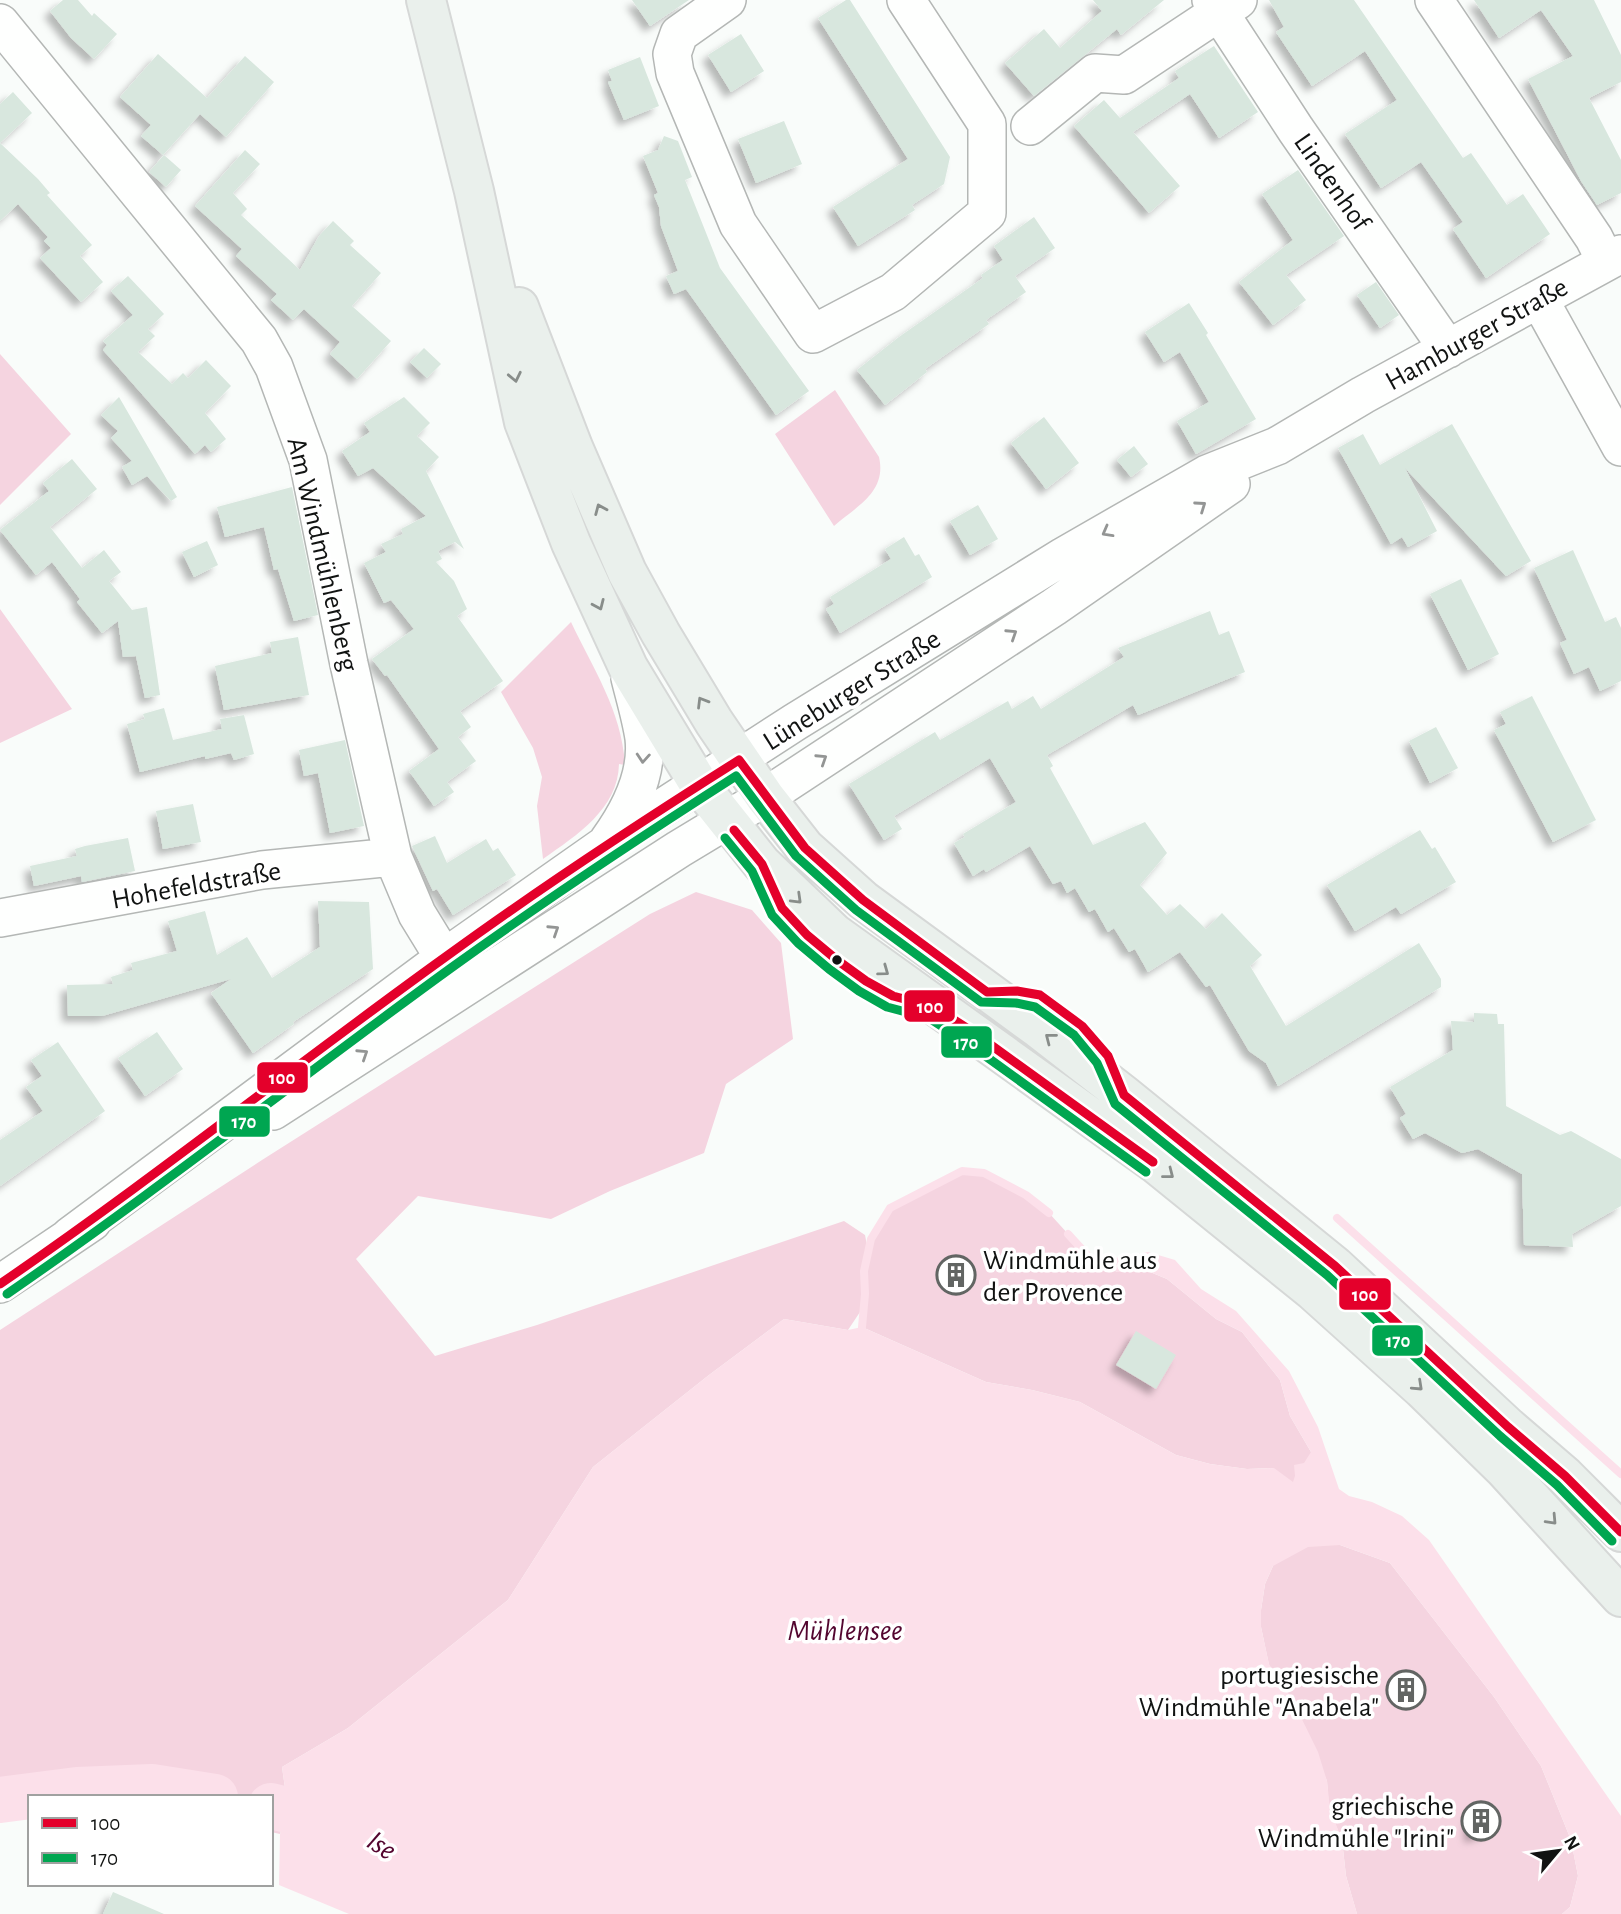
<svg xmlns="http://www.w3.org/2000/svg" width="1621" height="1914" font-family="'Alegreya Sans',sans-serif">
	<defs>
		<filter id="shadow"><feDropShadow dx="-6" dy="6" stdDeviation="3.5" flood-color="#0004"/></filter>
	</defs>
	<rect width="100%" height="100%" fill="#f9fcfa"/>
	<path fill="#f5d4e0" d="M 0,354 L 71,434 L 0,505 Z
		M 835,390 L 879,457 C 887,492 857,506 834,526 L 775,434 Z
		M 0,609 L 72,709 L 0,743 Z
		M 571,622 C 593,669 622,711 625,765 L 619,764 C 618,809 577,835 543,859 L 537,806 L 542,777 L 533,748 L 501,692 Z
		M 696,892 L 752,910 L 781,943 L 793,1039 L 726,1084 L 704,1153 L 610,1191 L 551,1219 L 418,1196 L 356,1259 L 435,1356 L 537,1325 L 844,1221 L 865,1235 L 868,1251 L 871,1239 L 890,1208 L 962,1171 L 984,1173 L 1026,1195 L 1049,1213 L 1089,1257 L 1117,1272 L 1150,1272 L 1167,1279 L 1216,1319 L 1242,1332 L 1280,1380 L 1290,1416 L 1311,1452 L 1340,1545 L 1390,1563 L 1494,1697 L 1541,1766 L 1571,1840 L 1578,1876 L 1570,1907 L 1562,1914 L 1357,1914 L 1346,1876 L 1342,1840 L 1329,1809 L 1327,1781 L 1293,1701 L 1269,1665 L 1261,1627 L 1261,1610 L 1265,1584 L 1273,1566 L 1274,1468 L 1247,1469 L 1210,1464 L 1176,1455 L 1080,1402 L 1032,1390 L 986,1382 L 862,1327 L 862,1309 L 848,1330 L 784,1319 L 709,1375 L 593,1467 L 508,1600 L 348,1728 L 282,1767 L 288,1809 L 280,1834 L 271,1832 L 271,1797 L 30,1797 L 30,1817 L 15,1818 L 0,1822 L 0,1330 L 262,1160 L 650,914 Z"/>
	<path fill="#fce0ea" d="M 1148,1252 L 1175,1260 L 1201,1289 L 1236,1311 L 1289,1371 L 1318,1427 L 1339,1489 L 1349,1496 L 1372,1502 L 1402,1516 L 1429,1540 L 1621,1816 L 1621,1914 L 1562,1914 L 1570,1907 L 1578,1876 L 1571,1840 L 1541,1766 L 1494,1697 L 1390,1563 L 1340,1545 L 1308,1547 L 1273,1566 L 1265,1584 L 1261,1610 L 1261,1627 L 1269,1664 L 1293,1701 L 1318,1752 L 1327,1781 L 1330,1809 L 1342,1840 L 1346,1876 L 1357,1914 L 349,1914 L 279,1885 L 280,1834 L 288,1809 L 282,1767 L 348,1728 L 508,1600 L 593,1467 L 709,1375 L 784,1319 L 848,1330 L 862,1327 L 986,1382 L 1032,1390 L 1080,1402 L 1176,1455 L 1210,1464 L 1247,1469 L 1274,1468 L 1293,1482 L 1295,1476 L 1294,1465 L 1304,1463 L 1311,1452 L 1290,1416 L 1280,1380 L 1242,1332 L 1216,1319 L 1167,1279 L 1150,1272 L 1117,1272 L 1089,1257 L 1115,1258 Z"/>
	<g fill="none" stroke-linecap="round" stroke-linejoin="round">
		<path stroke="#fce0ea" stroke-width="8" d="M 1337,1218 L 1621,1474
			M 1068,1234 L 1089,1257
			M 862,1327 L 865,1294 L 864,1271 L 871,1239 L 890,1208 L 962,1171 L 984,1173 L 1026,1195 L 1049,1213"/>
		<path stroke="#fce0ea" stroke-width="46" d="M 0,1800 L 77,1790 L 152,1787 L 215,1797
			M 271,1806 L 347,1825"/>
	</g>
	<path fill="#d8e7de" filter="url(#shadow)" d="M 63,0 L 78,0 L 92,16 L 94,13 L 117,34 L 94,59 L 71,38 L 50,11 Z
		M 632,0 L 689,0 L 650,26 Z
		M 846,0 L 850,0 L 950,157 L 944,184 L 912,205 L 915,210 L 858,246 L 833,207 L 908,159 L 818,18 Z
		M 1093,0 L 1164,0 L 1121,35 L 1117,29 L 1034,96 L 1005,63 L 1044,29 L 1060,48 L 1102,11 Z
		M 1269,0 L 1354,0 L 1463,158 L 1471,153 L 1507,205 L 1523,194 L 1550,234 L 1486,278 L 1453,229 L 1463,222 L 1421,162 L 1381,188 L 1345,134 L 1397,100 L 1365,51 L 1312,86 L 1276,32 L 1284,27 Z
		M 1474,0 L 1594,0 L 1621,55 L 1621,82 L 1589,98 L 1621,160 L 1621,193 L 1597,205 L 1581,181 L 1528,79 L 1573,56 L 1541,10 L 1499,38 Z
		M 741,34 L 764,71 L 731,92 L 708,55 Z
		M 1214,46 L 1258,112 L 1219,138 L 1190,94 L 1133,132 L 1180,186 L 1149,213 L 1074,126 L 1104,100 L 1120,118 L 1179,78 L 1175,71 Z
		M 158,54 L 207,98 L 245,56 L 274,82 L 226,137 L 200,114 L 163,155 L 141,136 L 151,125 L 120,97 Z
		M 640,57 L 659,106 L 624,120 L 608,82 L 612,81 L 608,70 Z
		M 13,92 L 32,113 L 0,143 L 38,179 L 50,193 L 47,195 L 92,245 L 80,256 L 103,282 L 81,302 L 40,258 L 51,248 L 44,241 L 48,237 L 18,204 L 0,221 L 0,104 Z
		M 784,121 L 802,164 L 756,183 L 738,139 Z
		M 664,136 L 678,141 L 692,177 L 685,180 L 720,268 L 809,391 L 776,415 L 686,289 L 674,294 L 666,276 L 678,271 L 661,226 L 659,207 L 654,195 L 658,193 L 643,156 L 658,150 Z
		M 245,150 L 260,164 L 233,193 L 247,209 L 241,215 L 300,270 L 319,236 L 333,221 L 354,241 L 350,245 L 381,273 L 352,306 L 391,341 L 357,379 L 330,354 L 340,342 L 304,309 L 293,320 L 271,300 L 277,294 L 236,256 L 242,249 L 195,206 Z
		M 164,155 L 181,170 L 166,187 L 149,172 Z
		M 1298,170 L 1344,236 L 1286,275 L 1306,300 L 1273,325 L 1239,282 L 1293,240 L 1262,194 Z
		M 1034,217 L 1055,248 L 1015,276 L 1026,292 L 986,320 L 989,324 L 925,369 L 927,372 L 885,405 L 857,370 L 899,337 L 983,278 L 981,275 L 1003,260 L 994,246 Z
		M 128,276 L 164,314 L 148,329 L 155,336 L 138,352 L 172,384 L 183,373 L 188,378 L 206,360 L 231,386 L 205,413 L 226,439 L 211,452 L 205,445 L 195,454 L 103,350 L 107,345 L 103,341 L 133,315 L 111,291 Z
		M 1376,282 L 1399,315 L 1380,328 L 1357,295 Z
		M 1189,303 L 1208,333 L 1206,335 L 1256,419 L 1196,454 L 1177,421 L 1209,402 L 1180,352 L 1164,362 L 1145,332 Z
		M 424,348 L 441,364 L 427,378 L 410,362 Z
		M 119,397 L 177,497 L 171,501 L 147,476 L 132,485 L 122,467 L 132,461 L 111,438 L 118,431 L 101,415 Z
		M 404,397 L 430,423 L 417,436 L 439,457 L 426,471 L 464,549 L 455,542 L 438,551 L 442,559 L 436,562 L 454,581 L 467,609 L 457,616 L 503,681 L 460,711 L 471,727 L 458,737 L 476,761 L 447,782 L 454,792 L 434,806 L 409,771 L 439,749 L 387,675 L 385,676 L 372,659 L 414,629 L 391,600 L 384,603 L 364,563 L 386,552 L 381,544 L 403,534 L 401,529 L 426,516 L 373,468 L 358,476 L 342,451 L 370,432 L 364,423 Z
		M 1044,417 L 1079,463 L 1046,489 L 1011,443 Z
		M 1452,424 L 1531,561 L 1506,576 L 1405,468 L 1437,531 L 1408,547 L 1402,537 L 1391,544 L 1338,448 L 1363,434 L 1380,465 Z
		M 1134,446 L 1148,464 L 1131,477 L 1117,460 Z
		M 72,459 L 97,489 L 50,527 L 82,568 L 104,550 L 121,572 L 109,581 L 132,610 L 147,607 L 160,695 L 145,698 L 136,656 L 123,657 L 118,621 L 102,633 L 77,602 L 80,599 L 52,562 L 36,575 L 0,530 L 49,491 L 43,483 Z
		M 292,487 L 318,615 L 294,621 L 278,569 L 274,570 L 264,527 L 225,537 L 217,507 Z
		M 978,505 L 998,539 L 970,555 L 950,521 Z
		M 904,537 L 915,556 L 919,554 L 932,577 L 840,633 L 826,609 L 834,604 L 830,597 L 891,559 L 885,549 Z
		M 207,541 L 218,565 L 194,577 L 182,552 Z
		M 1573,550 L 1605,622 L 1616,617 L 1621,628 L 1621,681 L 1600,691 L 1589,667 L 1574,674 L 1560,643 L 1567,640 L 1534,568 Z
		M 1461,579 L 1499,654 L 1468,670 L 1430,594 Z
		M 1210,611 L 1219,635 L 1229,631 L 1245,672 L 1138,715 L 1133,705 L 1047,755 L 1053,766 L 1050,768 L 1093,845 L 1145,822 L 1167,853 L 1140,885 L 1167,915 L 1180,904 L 1206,929 L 1222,913 L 1262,955 L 1250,966 L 1286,1026 L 1419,943 L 1441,979 L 1441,987 L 1278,1086 L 1266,1063 L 1249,1051 L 1210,985 L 1206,987 L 1180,952 L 1148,972 L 1135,949 L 1129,952 L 1114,928 L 1108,932 L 1095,909 L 1089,912 L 1075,888 L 1067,893 L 1061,881 L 1053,884 L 1030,846 L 986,872 L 984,869 L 973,876 L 954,843 L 965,837 L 963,834 L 1016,802 L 990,758 L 894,816 L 902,829 L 884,840 L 849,784 L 935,732 L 940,740 L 1008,701 L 1012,709 L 1033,696 L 1041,709 L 1124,657 L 1118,648 Z
		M 298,637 L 309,695 L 224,710 L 215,666 L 272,653 L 270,642 Z
		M 1532,696 L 1596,820 L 1553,842 L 1494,730 L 1506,724 L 1500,712 Z
		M 164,708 L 173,740 L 222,729 L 220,719 L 244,715 L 254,754 L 234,760 L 231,753 L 205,759 L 205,756 L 140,772 L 127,724 L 145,719 L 143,714 Z
		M 1436,727 L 1458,768 L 1430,783 L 1409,741 Z
		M 345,740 L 364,826 L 330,833 L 318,773 L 304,776 L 299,750 Z
		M 193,804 L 201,842 L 163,849 L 156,811 Z
		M 1420,830 L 1432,849 L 1435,847 L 1456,882 L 1401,914 L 1396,907 L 1355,931 L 1327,885 Z
		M 435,836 L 447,863 L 486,839 L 493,851 L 498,848 L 516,875 L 453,915 L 437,889 L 433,891 L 412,846 Z
		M 128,838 L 135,871 L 82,882 L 81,876 L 34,886 L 30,866 L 77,856 L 75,849 L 85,846 Z
		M 318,901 L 369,902 L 373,969 L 293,1022 L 294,1024 L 253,1053 L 211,993 L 231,979 L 102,1016 L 68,1016 L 67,985 L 113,984 L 111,977 L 133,970 L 131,963 L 177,951 L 168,921 L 205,911 L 217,955 L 247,937 L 272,978 L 320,947 Z
		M 1474,1013 L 1497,1014 L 1498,1024 L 1504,1024 L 1506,1106 L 1560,1135 L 1571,1131 L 1621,1159 L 1621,1206 L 1572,1234 L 1573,1247 L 1524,1245 L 1522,1174 L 1478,1149 L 1462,1153 L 1425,1133 L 1413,1139 L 1400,1118 L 1406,1114 L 1390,1087 L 1453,1050 L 1451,1021 L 1474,1022 Z
		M 157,1032 L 183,1069 L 145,1096 L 118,1058 Z
		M 58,1042 L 105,1111 L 0,1186 L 0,1140 L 43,1111 L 26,1087 L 42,1076 L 31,1060 Z
		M 1136,1331 L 1176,1355 L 1156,1389 L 1116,1365 Z
		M 1481,1811 L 1490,1815 L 1492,1826 L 1487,1832 L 1470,1837 L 1470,1820 L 1474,1813 Z
		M 113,1892 L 164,1914 L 103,1914 Z"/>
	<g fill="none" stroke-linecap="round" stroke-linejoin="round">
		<g stroke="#b4b7b5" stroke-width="40">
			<path id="minor" d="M 727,0 L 679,34 L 672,54 L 675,73 L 738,224 L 813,334 L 893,292 L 987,213 L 987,124 L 906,0
				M 1238,0 L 1219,12 L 1296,130 L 1448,349
				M 1434,0 L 1594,238 L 1606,262
				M 0,23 L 259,340 L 274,367 L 308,460 L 349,664 L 393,857 L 417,914 L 444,958
				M 1030,126 L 1095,73 L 1124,75 L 1219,12 L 1211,0
				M 1539,299 L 1621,447
				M 608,841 C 629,812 648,775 644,738 C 641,718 635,698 630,678
				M 0,918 L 262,870 L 393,857
				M 273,1111 L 679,849 L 765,797 L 1054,607 L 1231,484
				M 70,1236 L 444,958 L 605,845 L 795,722 L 1064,556 L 1207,474 L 1277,446 L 1363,395 L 1621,254
				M 0,1284 L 92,1222"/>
		</g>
		<g stroke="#d6d8d7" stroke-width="42">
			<path id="major" d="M 426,0 L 474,191 L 524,422 L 571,543 L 628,667 L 700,786 L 762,864 L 834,933 L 1156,1164 L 1313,1291 L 1422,1389 L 1505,1470 L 1621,1597
				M 519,307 L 573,447 L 627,572 L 661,634 L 714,722 L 765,797 L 805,848 L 863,900 L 1039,1029 L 1124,1095 L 1335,1266 L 1508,1427 L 1565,1476 L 1621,1532"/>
		</g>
		<use href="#minor" stroke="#fefffe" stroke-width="37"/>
		<use href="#major" stroke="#eaf0ec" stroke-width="38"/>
		<g stroke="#fff" stroke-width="14">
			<path id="bus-1" d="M 734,830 L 762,864 L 782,908 L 807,935 L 837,960 L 866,981 L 893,996 L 934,1007 L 973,1032 L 1153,1162
				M 0,1284 C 152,1180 295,1065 444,958 C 540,888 639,823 739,760 L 805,848 L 863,900 L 987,992 L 1017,991 L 1040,995 L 1082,1026 L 1108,1056 L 1124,1095 L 1335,1266 L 1508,1427 L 1565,1476 L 1621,1532"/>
		</g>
		<g stroke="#fff" stroke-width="14">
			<path id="bus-2" d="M 725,838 L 752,871 L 772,915 L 798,943 L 829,969 L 859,991 L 887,1007 L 929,1018 L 966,1042 L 1146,1172
				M 7,1294 C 158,1190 302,1076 451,968 C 544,901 639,838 736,776 L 796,856 L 856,910 L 981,1002 L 1016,1003 L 1035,1007 L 1074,1035 L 1097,1063 L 1115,1104 L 1327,1275 L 1500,1436 L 1557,1485 L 1612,1541"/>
		</g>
		<use href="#bus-1" stroke="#e4002b" stroke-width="9"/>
		<use href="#bus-2" stroke="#00a651" stroke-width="9"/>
	</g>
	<defs><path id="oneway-chevron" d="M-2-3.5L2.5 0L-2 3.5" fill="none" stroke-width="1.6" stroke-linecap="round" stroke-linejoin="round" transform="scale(1.75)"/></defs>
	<g stroke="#888d8a">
		<use href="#oneway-chevron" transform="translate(515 377) rotate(78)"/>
		<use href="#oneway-chevron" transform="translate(600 509) rotate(-113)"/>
		<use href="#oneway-chevron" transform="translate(599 605) rotate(66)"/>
		<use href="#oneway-chevron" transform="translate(702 702) rotate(-121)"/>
		<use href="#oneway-chevron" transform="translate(797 899) rotate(44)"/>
		<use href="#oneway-chevron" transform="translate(884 971) rotate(36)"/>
		<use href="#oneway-chevron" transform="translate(1050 1038) rotate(-142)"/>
		<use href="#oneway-chevron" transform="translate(1169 1174) rotate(38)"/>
		<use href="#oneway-chevron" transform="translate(1418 1386) rotate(43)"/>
		<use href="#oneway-chevron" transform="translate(1552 1520) rotate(47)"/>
	</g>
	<g stroke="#939594">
		<use href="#oneway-chevron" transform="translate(1201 506) rotate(-35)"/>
		<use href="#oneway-chevron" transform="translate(1107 532) rotate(151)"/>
		<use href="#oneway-chevron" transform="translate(1012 634) rotate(-33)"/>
		<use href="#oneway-chevron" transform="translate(643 758) rotate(94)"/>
		<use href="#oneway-chevron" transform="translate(822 759) rotate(-33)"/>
		<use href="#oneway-chevron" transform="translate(554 930) rotate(-33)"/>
		<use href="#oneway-chevron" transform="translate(363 1054) rotate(-33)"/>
	</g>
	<defs>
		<g id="building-ring" transform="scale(2.0125)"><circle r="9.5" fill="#fff" stroke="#626563" stroke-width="1.5"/><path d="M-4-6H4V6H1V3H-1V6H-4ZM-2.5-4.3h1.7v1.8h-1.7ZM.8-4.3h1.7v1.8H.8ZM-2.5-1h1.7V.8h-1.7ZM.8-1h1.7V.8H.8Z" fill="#626563"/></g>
	</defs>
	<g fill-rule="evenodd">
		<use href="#building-ring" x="956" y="1275"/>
		<use href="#building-ring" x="1406" y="1690"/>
		<use href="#building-ring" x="1481" y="1821"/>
	</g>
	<circle fill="#111312" stroke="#fff" stroke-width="2.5" cx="837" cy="960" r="6"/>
	<g text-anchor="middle" stroke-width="7" stroke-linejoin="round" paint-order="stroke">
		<g font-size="28" fill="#111312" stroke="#fff">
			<text transform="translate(1333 181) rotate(55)" y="10">Lindenhof</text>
			<text transform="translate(1476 333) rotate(-29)" y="10">Hamburger Straße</text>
			<text transform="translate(324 554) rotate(77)" y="10">Am Windmühlenberg</text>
			<text transform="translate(851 689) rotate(-32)" y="10">Lüneburger Straße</text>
			<text transform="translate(196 884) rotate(-10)" y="10">Hohefeldstraße</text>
		</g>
		<g font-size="28" fill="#111312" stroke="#fff" text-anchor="end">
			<text x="983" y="1269" text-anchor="start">Windmühle aus<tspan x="983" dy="32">der Provence</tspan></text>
			<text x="1379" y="1684">portugiesische<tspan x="1379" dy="32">Windmühle "Anabela"</tspan></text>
			<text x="1454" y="1815">griechische<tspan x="1454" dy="32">Windmühle "Irini"</tspan></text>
		</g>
		<g font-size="30" font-style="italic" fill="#53052f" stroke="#fff">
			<text x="845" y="1640">Mühlensee</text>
			<text transform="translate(382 1845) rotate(34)" y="10">Ise</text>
		</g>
	</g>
	<g stroke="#fff" stroke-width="2.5">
		<rect x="903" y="989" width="53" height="34" rx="7" fill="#e4002b"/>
		<rect x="940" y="1025" width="53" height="34" rx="7" fill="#00a651"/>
		<rect x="256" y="1061" width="53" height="33" rx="7" fill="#e4002b"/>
		<rect x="218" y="1105" width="53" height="33" rx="7" fill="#00a651"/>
		<rect x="1338" y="1277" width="54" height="34" rx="7" fill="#e4002b"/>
		<rect x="1371" y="1324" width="53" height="33" rx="7" fill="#00a651"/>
	</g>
	<g font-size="19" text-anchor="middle" font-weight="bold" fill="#fff">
		<text x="930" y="1013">100</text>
		<text x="966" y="1049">170</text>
		<text x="282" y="1084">100</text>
		<text x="244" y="1128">170</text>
		<text x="1365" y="1301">100</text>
		<text x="1398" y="1347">170</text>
	</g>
	<rect x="28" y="1795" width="245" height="91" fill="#ffffff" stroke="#a0a1a0" stroke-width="2"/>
	<rect x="42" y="1818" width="35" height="10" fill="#e4002b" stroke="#a0a1a0" stroke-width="2"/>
	<text x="91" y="1830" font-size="21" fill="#111312">100</text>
	<rect x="42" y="1853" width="35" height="10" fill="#00a651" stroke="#a0a1a0" stroke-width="2"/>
	<text x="91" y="1865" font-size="21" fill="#111312">170</text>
	<g transform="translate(1558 1851) rotate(61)" stroke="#ffffff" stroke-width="5" paint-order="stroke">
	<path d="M0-5L12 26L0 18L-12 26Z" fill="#111312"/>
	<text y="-10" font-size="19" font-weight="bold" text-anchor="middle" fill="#111312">N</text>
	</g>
</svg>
